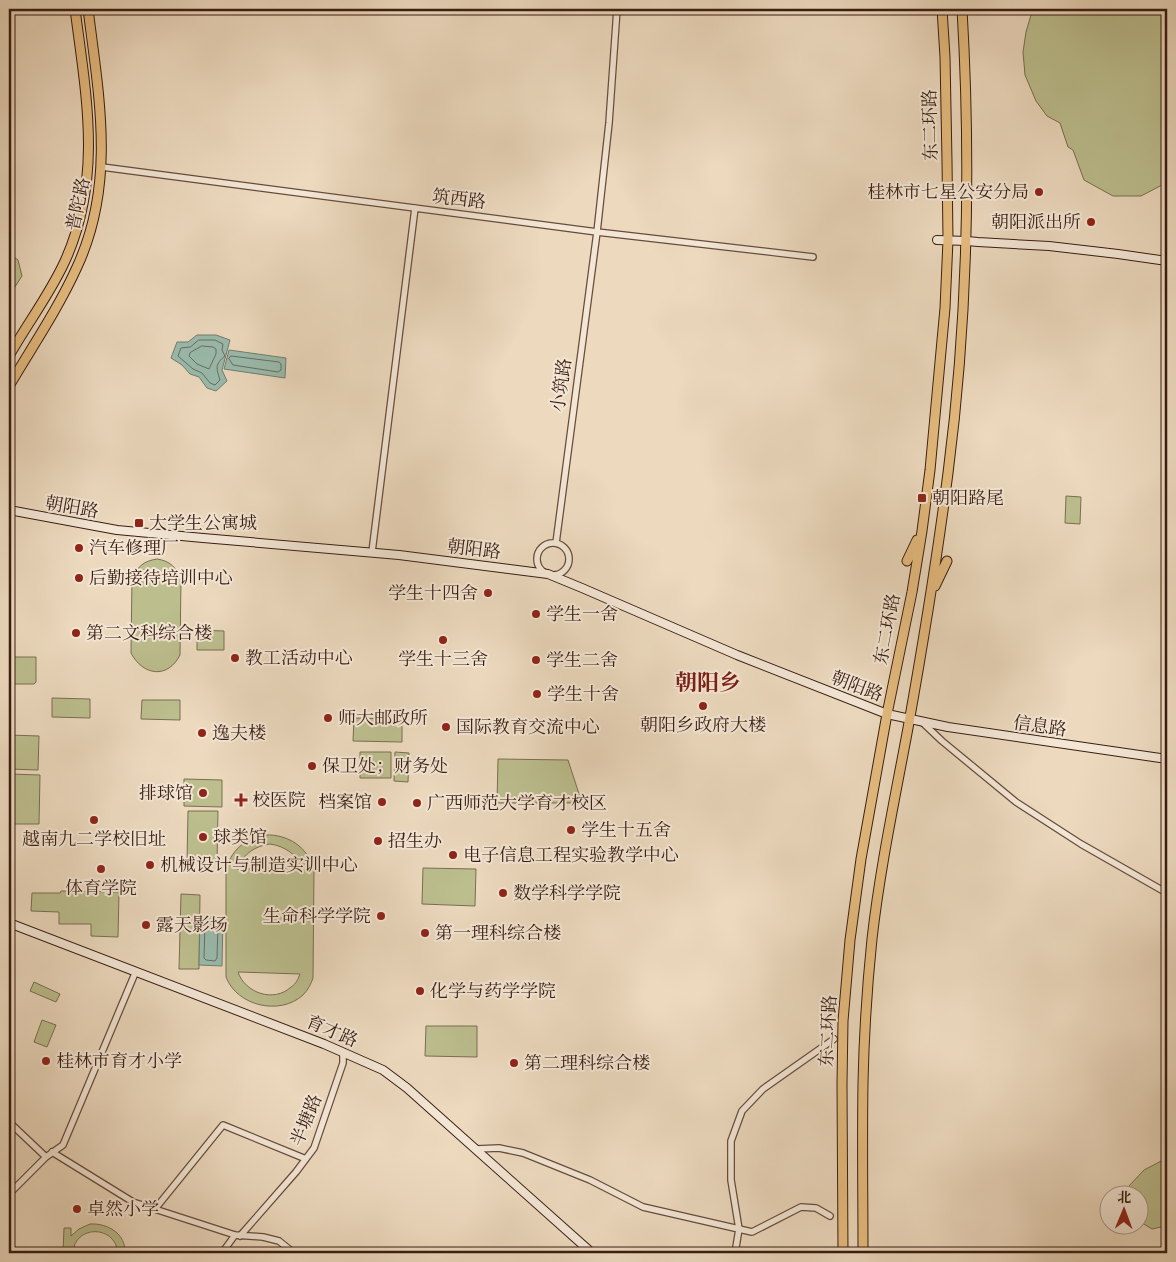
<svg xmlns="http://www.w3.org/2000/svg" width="1176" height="1262" font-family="Vollkorn,'Noto Serif SC',serif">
	<rect width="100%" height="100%" fill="#ecd9be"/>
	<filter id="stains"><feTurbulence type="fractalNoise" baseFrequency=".004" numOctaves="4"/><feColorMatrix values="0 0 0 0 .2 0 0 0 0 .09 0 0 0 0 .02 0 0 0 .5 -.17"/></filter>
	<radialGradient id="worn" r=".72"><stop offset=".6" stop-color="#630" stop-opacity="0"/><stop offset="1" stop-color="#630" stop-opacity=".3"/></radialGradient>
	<path fill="#bcbe8e" stroke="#7a6e50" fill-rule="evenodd" d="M 1035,9 L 1167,9 L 1167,177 L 1162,185 L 1141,196 L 1113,196 L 1084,180 L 1073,150 L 1068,147 L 1060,123 L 1047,116 L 1036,101 L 1025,75 L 1023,52 L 1026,32 L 1031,15 Z
		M 9,253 L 18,260 L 22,276 L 9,296 Z
		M 1066,496 L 1081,497 L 1080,524 L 1065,523 Z
		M 157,559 C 170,561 176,567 181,579 L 180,655 C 168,679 143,676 131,653 L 132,578 C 138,566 144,561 157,559 Z
		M 197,630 L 224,631 L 224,650 L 197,650 Z
		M 9,657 L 36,657 L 36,682 L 34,684 L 9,684 Z
		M 52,698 L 90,699 L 90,718 L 52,717 Z
		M 142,700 L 180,700 L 180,720 L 141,719 Z
		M 354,718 L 402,719 L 402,742 L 353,741 Z
		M 9,735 L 39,736 L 38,770 L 9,769 Z
		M 360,752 L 391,752 L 391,778 L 360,778 Z
		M 395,752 L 409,753 L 408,782 L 394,781 Z
		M 498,759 L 568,760 L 582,803 L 497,803 Z
		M 10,774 L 40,775 L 39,824 L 9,824 Z
		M 184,779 L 222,780 L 222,807 L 184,806 Z
		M 188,811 L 218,811 L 217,863 L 187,862 Z
		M 265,835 C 288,834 308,847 314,870 L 313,978 C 311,984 308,990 303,995 C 280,1016 237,1006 226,977 L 226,871 C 230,851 245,838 265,835 ZM 270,844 C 284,846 297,854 302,868 L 237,869 C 243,854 255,846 270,844 ZM 238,972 L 300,974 C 298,979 296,984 291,987 C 274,1003 245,993 238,972 Z
		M 423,868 L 476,869 L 475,906 L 422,904 Z
		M 61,891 L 119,892 L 118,937 L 91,936 L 91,924 L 59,924 L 59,912 L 31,911 L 32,893 L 60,893 Z
		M 181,894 L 200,895 L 199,969 L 179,969 Z
		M 34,982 L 60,994 L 56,1002 L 30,991 Z
		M 42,1020 L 56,1025 L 47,1047 L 34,1042 Z
		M 426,1026 L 477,1026 L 477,1057 L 425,1056 Z
		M 1167,1158 L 1167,1227 L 1161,1227 L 1152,1229 L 1139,1221 L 1138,1194 L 1130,1194 L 1128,1187 L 1144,1170 Z
		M 90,1224 C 108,1223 126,1234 125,1253 L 118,1253 C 115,1224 74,1225 73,1253 L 63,1253 L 64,1228 L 71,1228 L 71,1236 L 79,1229 Z"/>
	<path fill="#99bbad" stroke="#737c6f" d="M 197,335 L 216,335 L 230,340 L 222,370 L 227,381 L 216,391 L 207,388 L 199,377 L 190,374 L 182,365 L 171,358 L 177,342 L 188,342 Z
		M 229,350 L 286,358 L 285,378 L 224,369 Z
		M 200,916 L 223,917 L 222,966 L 199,965 Z"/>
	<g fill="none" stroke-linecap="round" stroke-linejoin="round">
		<path stroke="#696c60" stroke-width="1" d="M 199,340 L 215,340 L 223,344 L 222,350 L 225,356 C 215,364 216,368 220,380 L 215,385 L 210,383 L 202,373 L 193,369 L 178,356 L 181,348 L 190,347 Z
			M 202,346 L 213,347 L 216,349 L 216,354 L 209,369 L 197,364 L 189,356 L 190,353 Z
			M 231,356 L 279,362 L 281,364 L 281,370 L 278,372 L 233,365 L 229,359 Z
			M 207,921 L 216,922 L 218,924 L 217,958 L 215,961 L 206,960 L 204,958 L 205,924 Z"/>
		<g stroke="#664c3d" stroke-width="8">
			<path id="street" d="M 102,167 L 597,232 L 813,257
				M537 559a16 16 0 1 1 32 0a16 16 0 1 1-32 0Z
				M 556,543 L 597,232 L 609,123 L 617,9
				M 372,552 L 415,208
				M 922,722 L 942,741 L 1016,802 L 1081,844 L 1167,893
				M 9,1122 L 46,1157
				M 476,1149 L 499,1148 L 523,1153 L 590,1180 L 643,1207 L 752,1232 L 801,1207 L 816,1208 L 830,1216
				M 52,1152 L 133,1202 L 235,1235 L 263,1237 L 279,1241 L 294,1253
				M 9,1194 L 46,1157 L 63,1145 L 136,971
				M 155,1209 L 223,1125 L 306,1159
				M 240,1236 L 296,1172 L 314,1148 L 343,1063 L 343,1052
				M 222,1253 L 235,1235
				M 735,1253 L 739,1229 L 731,1180 L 731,1141 L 742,1111 L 763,1089 L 834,1039"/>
		</g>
		<g stroke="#391d12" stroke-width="10">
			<path id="secondary" d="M 937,240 L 967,241 L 978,242 L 1049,246 L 1118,254 L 1167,261
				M 9,510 L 117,530 L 203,538 L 399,555 L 548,574 L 582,588 L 737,655 L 887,714 L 948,727 L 1167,759
				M 9,923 L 324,1044 L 383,1070 L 407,1088 L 592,1253"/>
		</g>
		<g stroke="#391d12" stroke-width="11">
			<path id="primary" d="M 9,356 C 27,324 50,294 65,261 C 103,177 86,95 75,9
				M 9,386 C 32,347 58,309 77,267 C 116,183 99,97 88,9
				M 907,561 L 917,540
				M 935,586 L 947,561
				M 843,1253 L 842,1084 L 843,1021 L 850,940 L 861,859 L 887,714 L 912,592 L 922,531 L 930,470 L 945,308 L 948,240 L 947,161 L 945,57 L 942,9
				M 863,1253 C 863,1197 862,1140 863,1083 C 864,1035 867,987 872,939 C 880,868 895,798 908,728 C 923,644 937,559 948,473 C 968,319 971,164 962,9"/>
		</g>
		<use href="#street" stroke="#f3e6d5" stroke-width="5.5"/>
		<use href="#secondary" stroke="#f3e6d5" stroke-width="8"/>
		<use href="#primary" stroke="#e6bc7f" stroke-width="9"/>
	</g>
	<g fill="#8f2418" stroke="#f3e6d5" stroke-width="2">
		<circle cx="1039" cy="192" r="5"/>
		<circle cx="1091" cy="222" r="5"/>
		<rect x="917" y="493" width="10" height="10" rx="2.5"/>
		<rect x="134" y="518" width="10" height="10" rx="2.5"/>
		<circle cx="79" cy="548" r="5"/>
		<circle cx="79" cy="578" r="5"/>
		<circle cx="488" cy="593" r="5"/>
		<circle cx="536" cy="614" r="5"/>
		<circle cx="76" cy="633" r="5"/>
		<circle cx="443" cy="640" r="5"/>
		<circle cx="235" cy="658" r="5"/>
		<circle cx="536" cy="660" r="5"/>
		<circle cx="537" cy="694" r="5"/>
		<circle cx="703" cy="706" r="5"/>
		<circle cx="328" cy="718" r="5"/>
		<circle cx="446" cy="727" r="5"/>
		<circle cx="202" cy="733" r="5"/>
		<circle cx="312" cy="766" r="5"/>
		<circle cx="203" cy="793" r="5"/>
		<path d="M238.5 792.5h5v5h5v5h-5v5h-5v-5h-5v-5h5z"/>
		<circle cx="382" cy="802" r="5"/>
		<circle cx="417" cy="803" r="5"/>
		<circle cx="94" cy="820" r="5"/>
		<circle cx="571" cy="830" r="5"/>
		<circle cx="203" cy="837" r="5"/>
		<circle cx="378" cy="841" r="5"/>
		<circle cx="453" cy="855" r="5"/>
		<circle cx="150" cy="865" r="5"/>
		<circle cx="101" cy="869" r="5"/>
		<circle cx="503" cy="893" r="5"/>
		<circle cx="381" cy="916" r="5"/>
		<circle cx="146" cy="925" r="5"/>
		<circle cx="425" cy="933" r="5"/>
		<circle cx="420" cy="991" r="5"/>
		<circle cx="46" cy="1061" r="5"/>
		<circle cx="514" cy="1063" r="5"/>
		<circle cx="77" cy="1209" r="5"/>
	</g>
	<g text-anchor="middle" stroke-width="4" stroke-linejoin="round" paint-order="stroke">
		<g font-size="18" fill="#391d12" stroke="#f3e6d5">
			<text transform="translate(930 125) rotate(-91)" y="6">东二环路</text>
			<text transform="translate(459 199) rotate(7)" y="6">筑西路</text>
			<text transform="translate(78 204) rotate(-78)" y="6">普陀路</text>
			<text transform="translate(561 385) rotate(-82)" y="6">小筑路</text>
			<text transform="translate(72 507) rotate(10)" y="6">朝阳路</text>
			<text transform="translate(474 549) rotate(7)" y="6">朝阳路</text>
			<text transform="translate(887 629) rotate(-79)" y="6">东二环路</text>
			<text transform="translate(857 686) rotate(21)" y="6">朝阳路</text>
			<text transform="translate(1040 726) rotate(8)" y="6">信息路</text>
			<text transform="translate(332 1031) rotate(23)" y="6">育才路</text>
			<text transform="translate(828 1031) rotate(-87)" y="6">东二环路</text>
			<text transform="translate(306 1120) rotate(-68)" y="6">半塘路</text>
		</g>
		<g font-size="18" fill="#391d12" stroke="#f3e6d5" text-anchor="start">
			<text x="1029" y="198" text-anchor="end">桂林市七星公安分局</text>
			<text x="1081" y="228" text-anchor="end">朝阳派出所</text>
			<text x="932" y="504">朝阳路尾</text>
			<text x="149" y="529">大学生公寓城</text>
			<text x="89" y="554">汽车修理厂</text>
			<text x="89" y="584">后勤接待培训中心</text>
			<text x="478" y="599" text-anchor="end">学生十四舍</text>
			<text x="546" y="620">学生一舍</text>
			<text x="86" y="639">第二文科综合楼</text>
			<text x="245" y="664">教工活动中心</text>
			<text x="443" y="665" text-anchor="middle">学生十三舍</text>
			<text x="546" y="666">学生二舍</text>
			<text x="547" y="700">学生十舍</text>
			<text x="338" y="724">师大邮政所</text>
			<text x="703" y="731" text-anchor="middle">朝阳乡政府大楼</text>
			<text x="456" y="733">国际教育交流中心</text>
			<text x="212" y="739">逸夫楼</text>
			<text x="322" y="772">保卫处；财务处</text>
			<text x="193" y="799" text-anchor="end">排球馆</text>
			<text x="252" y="806">校医院</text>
			<text x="372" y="808" text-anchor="end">档案馆</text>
			<text x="427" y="809">广西师范大学育才校区</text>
			<text x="581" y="836">学生十五舍</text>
			<text x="213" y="843">球类馆</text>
			<text x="94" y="845" text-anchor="middle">越南九二学校旧址</text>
			<text x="388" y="847">招生办</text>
			<text x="463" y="861">电子信息工程实验教学中心</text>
			<text x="160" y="871">机械设计与制造实训中心</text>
			<text x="101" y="894" text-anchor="middle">体育学院</text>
			<text x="513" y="899">数学科学学院</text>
			<text x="371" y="922" text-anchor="end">生命科学学院</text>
			<text x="156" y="931">露天影场</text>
			<text x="435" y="939">第一理科综合楼</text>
			<text x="430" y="997">化学与药学学院</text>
			<text x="56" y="1067">桂林市育才小学</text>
			<text x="524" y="1069">第二理科综合楼</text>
			<text x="87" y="1215">卓然小学</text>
		</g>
		<g font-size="22" font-weight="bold" fill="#7a1f14" stroke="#f3e6d5">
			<text x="708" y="690">朝阳乡</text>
		</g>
	</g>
	<rect width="1176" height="1262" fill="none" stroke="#ecd9be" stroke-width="30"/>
	<rect x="10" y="10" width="1156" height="1242" fill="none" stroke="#391d12" stroke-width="2.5"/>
	<rect x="15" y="15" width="1146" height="1232" fill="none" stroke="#391d12"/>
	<g transform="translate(1124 1210) rotate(1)"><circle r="24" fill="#f3e6d5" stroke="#a99687"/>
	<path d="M0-4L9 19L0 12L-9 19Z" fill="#8f2418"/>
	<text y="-8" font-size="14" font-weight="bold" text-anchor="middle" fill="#391d12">北</text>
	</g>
	<rect width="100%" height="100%" filter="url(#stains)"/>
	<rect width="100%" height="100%" fill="url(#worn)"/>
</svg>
